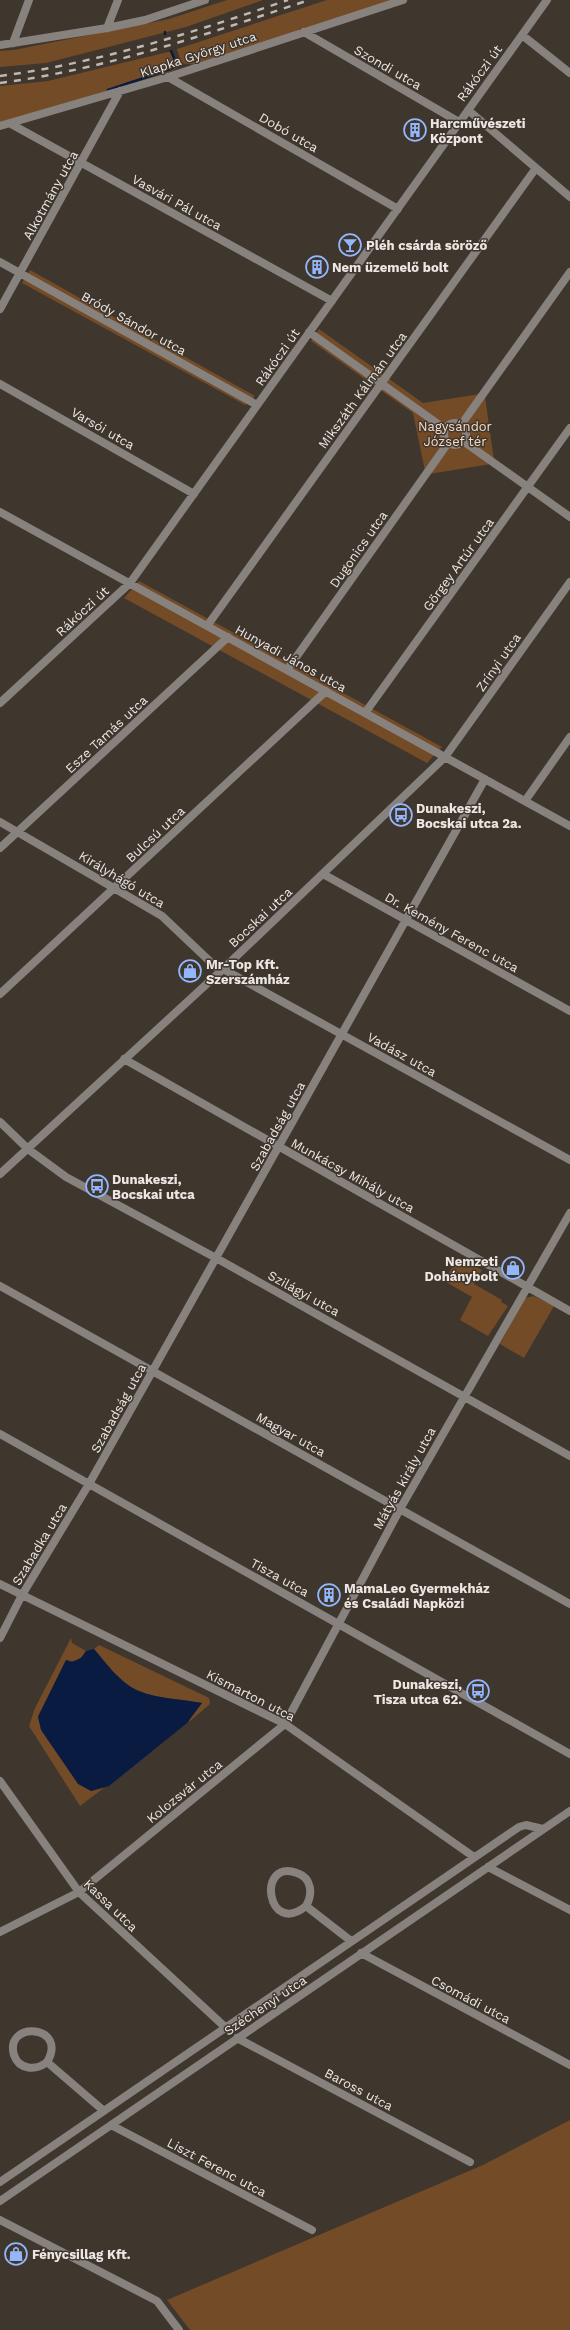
<svg xmlns="http://www.w3.org/2000/svg" width="570" height="2330" font-family="'Work Sans',sans-serif">
	<rect width="100%" height="100%" fill="#3f362e"/>
	<path fill="#744b27" d="M 227,0 L 263,0 L 186,27 L 46,63 L 0,67 L 0,51 L 14,50 L 169,19 Z
		M 327,0 L 397,0 L 196,65 L 181,63 L 177,49 Z
		M 172,51 L 178,67 L 172,71 L 0,123 L 0,86 L 48,81 Z
		M 30,270 L 255,396 L 245,405 L 22,283 Z
		M 319,329 L 423,403 L 480,394 L 485,397 L 494,460 L 490,464 L 485,465 L 429,474 L 425,471 L 413,413 L 311,341 Z
		M 139,581 L 442,747 L 427,763 L 124,598 Z
		M 458,1257 L 482,1270 L 474,1284 L 502,1300 L 501,1302 L 508,1306 L 488,1336 L 460,1320 L 472,1297 L 444,1281 Z
		M 534,1296 L 554,1306 L 524,1358 L 500,1344 L 525,1298 Z
		M 71,1638 L 72,1643 L 86,1651 C 81,1659 76,1663 66,1660 L 38,1716 L 91,1791 L 105,1787 L 80,1806 L 29,1726 L 35,1708 Z
		M 99,1645 L 209,1698 L 210,1704 L 190,1721 L 189,1720 L 202,1703 C 181,1699 158,1699 139,1691 C 121,1684 106,1663 94,1649 Z
		M 570,2120 L 570,2330 L 190,2330 L 167,2300 L 483,2165 Z"/>
	<path fill="#0a1b41" d="M 94,1649 C 106,1663 121,1684 139,1691 C 159,1699 181,1699 202,1703 L 187,1723 L 109,1786 L 91,1791 L 78,1784 L 41,1730 L 38,1717 L 66,1660 L 72,1662 L 81,1658 L 86,1651 Z"/>
	<g fill="none" stroke-linecap="round" stroke-linejoin="round">
		<path stroke="#0a1b41" stroke-width="2.5" d="M 165,32 L 165,34
			M 108,90 L 171,69 L 177,65 L 171,51"/>
		<path stroke="#87827e" stroke-width="8" d="M 107,28 L 118,0
			M 304,32 L 459,122
			M 522,35 L 570,73
			M 13,43 L 29,0
			M 0,45 L 107,28 L 145,20 L 205,0
			M 168,77 L 398,209
			M 468,110 L 570,197
			M 11,124 L 332,301
			M 0,126 L 168,77 L 403,0
			M 0,262 L 257,405
			M 0,309 L 120,91
			M 309,332 L 445,429
			M 0,384 L 194,494
			M444 434a11 11 0 1 1 22 0a11 11 0 1 1-22 0Z
			M 461,425 L 570,272
			M 463,441 L 570,517
			M 0,512 L 570,826
			M 207,626 L 536,168
			M 287,670 L 448,443
			M 0,703 L 130,583 L 547,0
			M 365,713 L 570,428
			M 525,801 L 570,737
			M 0,822 L 162,916 L 220,971
			M 0,848 L 228,637
			M 323,874 L 570,1011
			M 223,969 L 570,1160
			M 0,994 L 326,691
			M 124,1059 L 570,1311
			M 0,1122 L 28,1149 L 66,1177 L 216,1258 L 570,1456
			M 0,1174 L 223,969 L 445,757 L 570,582
			M 0,1286 L 570,1604
			M 0,1434 L 570,1754
			M 0,1584 L 285,1724 L 474,1857
			M 0,1638 L 22,1595 L 89,1484 L 485,779
			M 0,1781 L 79,1892 L 225,2027
			M 488,1867 L 570,1910
			M 306,1906 C 267,1938 256,1858 297,1873 C 312,1878 313,1894 306,1906 L 351,1941
			M 0,1932 L 79,1892 L 285,1724 L 400,1509 L 570,1213
			M 361,1953 L 570,2065
			M 237,2038 L 470,2162
			M 47,2062 C 36,2071 19,2070 14,2055 C 4,2020 69,2025 47,2062 L 104,2111
			M 111,2125 L 312,2230
			M 0,2182 L 519,1827 L 526,1825 L 543,1829
			M 0,2201 L 570,1811
			M 0,2220 L 157,2301 L 179,2330"/>
		<path stroke="#beb7b2" stroke-width="2.5" stroke-dasharray="7 7" stroke-linecap="butt" d="M 0,76 C 99,63 194,32 288,0
			M 0,83 C 107,69 207,34 309,0"/>
	</g>
	<defs>
		<g id="building-ring" transform="scale(1.15)"><circle r="9.5" fill="#3f362e" stroke="#93b7fd" stroke-width="1.5"/><path d="M-4-6H4V6H1V3H-1V6H-4ZM-2.5-4.3h1.7v1.8h-1.7ZM.8-4.3h1.7v1.8H.8ZM-2.5-1h1.7V.8h-1.7ZM.8-1h1.7V.8H.8Z" fill="#93b7fd"/></g>
		<g id="bar-ring" transform="scale(1.15)"><circle r="9.5" fill="#3f362e" stroke="#93b7fd" stroke-width="1.5"/><path d="M-6-5H6L.8 .8V4.5H3.5V6h-7V4.5H-.8V.8Z" fill="#93b7fd"/></g>
		<g id="bus-ring" transform="scale(1.15)"><circle r="9.5" fill="#3f362e" stroke="#93b7fd" stroke-width="1.5"/><path d="M-5-6H5V4H4V6H2V4H-2V6H-4V4H-5ZM-3.5-4V0h7V-4ZM-3.5 1.2v1.5H-2V1.2ZM2 1.2v1.5H3.5V1.2Z" fill="#93b7fd"/></g>
		<g id="shop-ring" transform="scale(1.15)"><circle r="9.5" fill="#3f362e" stroke="#93b7fd" stroke-width="1.5"/><path d="M-5-2.5h2.3a2.7 3.5 0 0 1 5.4 0H5L5.5 6h-11ZM-1.5-2.5h3a1.5 2.3 0 0 0-3 0Z" fill="#93b7fd"/></g>
	</defs>
	<g fill-rule="evenodd">
		<use href="#building-ring" x="415" y="130"/>
		<use href="#bar-ring" x="350" y="245"/>
		<use href="#building-ring" x="317" y="267"/>
		<use href="#bus-ring" x="401" y="815"/>
		<use href="#shop-ring" x="190" y="971"/>
		<use href="#bus-ring" x="97" y="1186"/>
		<use href="#shop-ring" x="513" y="1268"/>
		<use href="#building-ring" x="329" y="1595"/>
		<use href="#bus-ring" x="478" y="1691"/>
		<use href="#shop-ring" x="16" y="2254"/>
	</g>
	<g text-anchor="middle" stroke-width="3" stroke-linejoin="round" paint-order="stroke">
		<g font-size="13" fill="#ede7e3" stroke="#3f362e">
			<text transform="translate(198 54) rotate(-18)" y="5">Klapka György utca</text>
			<text transform="translate(388 67) rotate(30)" y="5">Szondi utca</text>
			<text transform="translate(479 73) rotate(-54)" y="5">Rákóczi út</text>
			<text transform="translate(289 132) rotate(30)" y="5">Dobó utca</text>
			<text transform="translate(50 195) rotate(-61)" y="5">Alkotmány utca</text>
			<text transform="translate(177 202) rotate(29)" y="5">Vasvári Pál utca</text>
			<text transform="translate(134 323) rotate(29)" y="5">Bródy Sándor utca</text>
			<text transform="translate(277 357) rotate(-55)" y="5">Rákóczi út</text>
			<text transform="translate(362 390) rotate(-54)" y="5">Mikszáth Kálmán utca</text>
			<text transform="translate(103 428) rotate(30)" y="5">Varsói utca</text>
			<text transform="translate(358 549) rotate(-55)" y="5">Dugonics utca</text>
			<text transform="translate(458 564) rotate(-54)" y="5">Görgey Artúr utca</text>
			<text transform="translate(82 611) rotate(-43)" y="5">Rákóczi út</text>
			<text transform="translate(291 658) rotate(29)" y="5">Hunyadi János utca</text>
			<text transform="translate(498 662) rotate(-55)" y="5">Zrínyi utca</text>
			<text transform="translate(106 734) rotate(-43)" y="5">Esze Tamás utca</text>
			<text transform="translate(155 834) rotate(-43)" y="5">Bulcsú utca</text>
			<text transform="translate(122 879) rotate(31)" y="5">Királyhágó utca</text>
			<text transform="translate(260 917) rotate(-43)" y="5">Bocskai utca</text>
			<text transform="translate(452 932) rotate(29)" y="5">Dr. Kemény Ferenc utca</text>
			<text transform="translate(402 1054) rotate(29)" y="5">Vadász utca</text>
			<text transform="translate(277 1126) rotate(-61)" y="5">Szabadság utca</text>
			<text transform="translate(353 1175) rotate(29)" y="5">Munkácsy Mihály utca</text>
			<text transform="translate(304 1293) rotate(29)" y="5">Szilágyi utca</text>
			<text transform="translate(118 1408) rotate(-61)" y="5">Szabadság utca</text>
			<text transform="translate(291 1434) rotate(29)" y="5">Magyar utca</text>
			<text transform="translate(404 1478) rotate(-61)" y="5">Mátyás király utca</text>
			<text transform="translate(39 1544) rotate(-59)" y="5">Szabadka utca</text>
			<text transform="translate(280 1577) rotate(29)" y="5">Tisza utca</text>
			<text transform="translate(251 1695) rotate(27)" y="5">Kismarton utca</text>
			<text transform="translate(184 1791) rotate(-39)" y="5">Kolozsvár utca</text>
			<text transform="translate(111 1905) rotate(44)" y="5">Kassa utca</text>
			<text transform="translate(471 1999) rotate(28)" y="5">Csomádi utca</text>
			<text transform="translate(265 2005) rotate(-34)" y="5">Széchenyi utca</text>
			<text transform="translate(359 2089) rotate(28)" y="5">Baross utca</text>
			<text transform="translate(217 2167) rotate(28)" y="5">Liszt Ferenc utca</text>
		</g>
		<g font-size="13" font-weight="bold" fill="#ede7e3" stroke="#3f362e" text-anchor="start">
			<text x="430" y="128">Harcművészeti<tspan x="430" dy="15">Központ</tspan></text>
			<text x="366" y="250">Pléh csárda söröző</text>
			<text x="332" y="272">Nem üzemelő bolt</text>
			<text x="416" y="813">Dunakeszi,<tspan x="416" dy="15">Bocskai utca 2a.</tspan></text>
			<text x="206" y="969">Mr-Top Kft.<tspan x="206" dy="15">Szerszámház</tspan></text>
			<text x="112" y="1184">Dunakeszi,<tspan x="112" dy="15">Bocskai utca</tspan></text>
			<text x="498" y="1266" text-anchor="end">Nemzeti<tspan x="498" dy="15">Dohánybolt</tspan></text>
			<text x="344" y="1593">MamaLeo Gyermekház<tspan x="344" dy="15">és Családi Napközi</tspan></text>
			<text x="462" y="1689" text-anchor="end">Dunakeszi,<tspan x="462" dy="15">Tisza utca 62.</tspan></text>
			<text x="32" y="2259">Fénycsillag Kft.</text>
		</g>
		<g font-size="13" fill="#f6dbc5" stroke="#3f362e">
			<text x="455" y="431">Nagysándor<tspan x="455" dy="15">József tér</tspan></text>
		</g>
	</g>
</svg>
